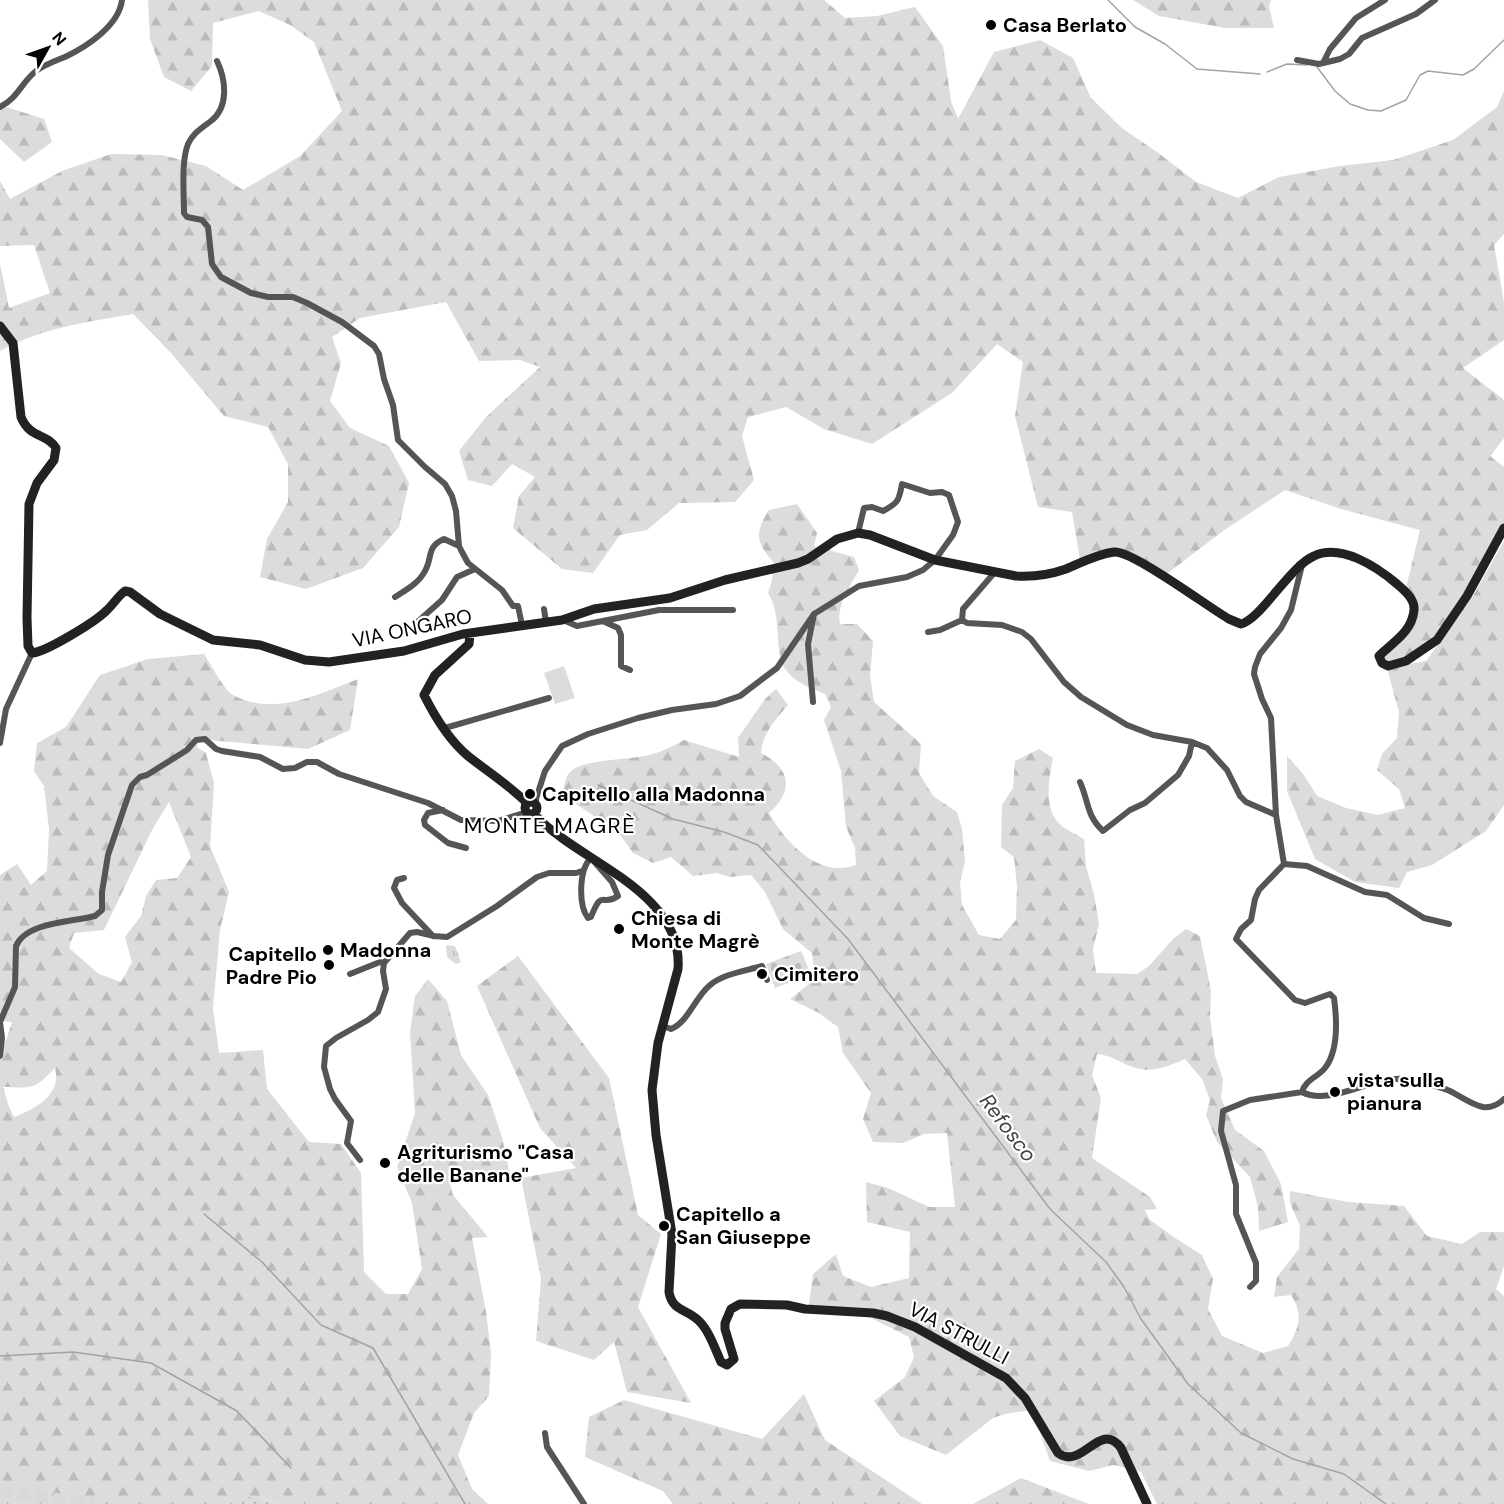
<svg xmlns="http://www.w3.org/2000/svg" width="1504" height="1504" font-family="'DM Sans',sans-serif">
	<defs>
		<pattern id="grass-dots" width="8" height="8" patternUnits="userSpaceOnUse" patternTransform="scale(1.5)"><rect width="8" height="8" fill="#dcdcdc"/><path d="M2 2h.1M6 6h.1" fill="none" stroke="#bbb" stroke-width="1.8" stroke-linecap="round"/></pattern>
		<pattern id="forest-firs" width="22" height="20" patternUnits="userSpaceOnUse" patternTransform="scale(1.5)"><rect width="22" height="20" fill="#dcdcdc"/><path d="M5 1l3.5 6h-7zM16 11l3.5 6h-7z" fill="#bbb"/></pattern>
		<pattern id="cemetery-stones" width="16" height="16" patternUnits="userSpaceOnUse" patternTransform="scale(1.5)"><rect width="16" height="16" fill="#dcdcdc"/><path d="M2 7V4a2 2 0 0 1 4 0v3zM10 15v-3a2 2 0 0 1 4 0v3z" fill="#bbb"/></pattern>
		<pattern id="park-tufts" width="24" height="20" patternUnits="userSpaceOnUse" patternTransform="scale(1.5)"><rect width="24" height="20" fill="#dcdcdc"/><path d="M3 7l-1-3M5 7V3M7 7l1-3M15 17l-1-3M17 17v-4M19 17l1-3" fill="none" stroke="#bbb"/></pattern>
	</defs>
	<rect width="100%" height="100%" fill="#fff"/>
	<path fill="url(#grass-dots)" d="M 252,1495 L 278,1504 L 229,1504 L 236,1499 Z"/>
	<path fill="url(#forest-firs)" fill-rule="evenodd" d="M 148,0 L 824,0 L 845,18 L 877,16 L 915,7 L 943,46 L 951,101 L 958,119 L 994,52 L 1040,40 L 1073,58 L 1091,98 L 1123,129 L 1157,152 L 1196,182 L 1238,198 L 1279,177 L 1340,166 L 1393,160 L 1453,140 L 1497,107 L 1504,91 L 1504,234 L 1494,245 L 1504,302 L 1504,340 L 1463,368 L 1504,400 L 1504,438 L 1490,456 L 1504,467 L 1504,525 L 1437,640 L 1406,661 L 1389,663 L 1383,659 L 1383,653 L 1412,617 L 1413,603 L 1405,592 L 1420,530 L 1341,509 L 1285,490 L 1223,531 L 1160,579 C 1125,556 1122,550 1081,566 L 1072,512 L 1038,507 L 1015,416 L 1023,362 L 997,344 L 952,393 L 872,444 L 824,429 L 786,407 L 748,417 L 742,436 L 754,480 L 735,502 L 679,503 L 647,530 L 620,535 L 593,573 L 562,569 L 513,528 L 519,496 L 535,477 L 512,464 L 492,486 L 468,480 L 459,451 L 486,417 L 540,367 L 520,360 L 479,361 L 446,302 L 360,318 L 332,337 L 341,363 L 330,401 L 350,428 L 389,446 L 409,483 L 399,527 L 363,568 L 306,589 L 260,577 L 267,539 L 288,502 L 288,464 L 268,427 L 224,416 L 171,353 L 133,314 C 87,322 41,328 0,351 L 0,264 L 9,308 L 50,293 L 34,245 L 0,246 L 0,181 L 10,199 L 62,171 L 111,154 L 162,155 L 206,166 L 243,190 L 300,156 L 342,111 L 314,42 L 290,25 L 259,11 L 213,23 L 212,66 L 191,91 L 164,77 L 150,39 Z
		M 1133,0 L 1271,0 L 1269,6 L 1274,28 L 1225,28 L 1159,16 Z
		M 0,105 L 44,119 L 52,142 L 24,162 L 0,139 Z
		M 797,504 L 817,533 L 814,546 L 854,557 L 859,570 C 850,586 836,606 840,624 L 857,624 L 873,641 L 870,675 L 874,702 L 921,744 L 919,773 L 933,796 L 957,812 L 962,829 L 965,862 L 960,882 L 962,905 L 979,935 L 1000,939 L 1016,920 L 1017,886 L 1014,857 L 1001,847 L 1002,805 L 1013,788 L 1015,761 L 1039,749 L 1053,758 C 1049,779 1042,812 1063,827 C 1069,831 1077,835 1084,839 L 1086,866 L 1094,894 L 1099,924 L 1093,949 L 1096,973 L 1137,974 L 1149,966 L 1173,939 L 1186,929 L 1200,936 L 1211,991 L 1210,1017 L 1215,1056 L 1223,1079 L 1221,1098 L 1235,1130 L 1264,1151 L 1281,1184 L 1288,1222 L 1259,1231 L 1258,1207 L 1250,1177 L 1217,1142 L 1206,1115 L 1210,1100 L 1202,1079 L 1185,1059 C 1169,1066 1151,1074 1133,1067 C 1120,1063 1112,1055 1097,1054 L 1092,1075 L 1101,1098 L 1092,1158 L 1150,1197 L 1157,1209 L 1145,1210 L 1149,1219 L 1175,1238 L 1202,1255 L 1213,1279 L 1208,1309 L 1222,1336 L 1263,1353 L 1288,1346 C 1300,1327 1303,1314 1291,1295 L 1274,1297 L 1277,1277 L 1299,1249 L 1300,1226 L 1290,1203 L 1290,1191 L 1348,1202 L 1404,1206 L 1427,1236 L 1462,1244 L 1480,1232 L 1504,1232 L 1504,1266 L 1496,1289 L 1504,1296 L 1504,1504 L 1157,1504 L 1141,1472 L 1114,1465 L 1089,1471 L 1050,1461 L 1032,1410 L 1005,1414 L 993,1418 L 946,1455 L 900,1436 L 874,1401 L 905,1377 L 914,1357 L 909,1337 L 869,1317 L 808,1312 L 813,1274 L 836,1254 L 843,1276 L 871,1287 L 909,1278 L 910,1232 L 867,1222 L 866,1182 L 888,1188 L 929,1207 L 955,1207 L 947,1133 L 924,1134 L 903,1143 L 873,1142 L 863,1119 L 871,1093 L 843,1053 L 838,1027 L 819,1013 L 790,999 L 815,979 L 812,953 L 783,929 L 765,892 L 751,875 L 730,877 L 717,873 L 693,876 L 671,857 L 653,863 L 633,853 L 619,833 L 576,804 L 564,792 C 564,784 565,777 571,771 C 584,759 631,760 649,755 C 662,752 673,746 684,740 L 739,757 L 738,738 L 765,699 L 776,689 L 788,705 C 776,719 762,734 761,753 C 790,768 795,790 769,813 C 785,842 819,879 856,865 L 855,848 L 846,827 L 841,771 L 824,720 L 831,707 L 825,694 C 811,688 795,683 786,670 C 773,654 783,616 768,593 L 772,580 L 774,563 C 756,542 754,534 769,510 Z
		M 1504,541 L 1504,805 L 1486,831 L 1432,865 L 1407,872 L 1399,888 L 1355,882 L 1315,859 L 1287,791 L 1287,756 L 1304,775 L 1317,796 L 1346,808 L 1378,815 L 1405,808 L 1399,789 L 1377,770 L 1382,754 L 1397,738 L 1399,712 L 1387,668 L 1426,661 L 1473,596 Z
		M 204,654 C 210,663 224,690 233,695 C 273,717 320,694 358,679 L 350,730 L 308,749 L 198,739 L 197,747 L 206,753 L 214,783 L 210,846 L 229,892 L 220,930 L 213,1008 L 219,1053 L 263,1050 L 267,1089 L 309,1142 L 341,1144 L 361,1173 L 364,1272 L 386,1294 L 408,1294 L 422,1269 L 412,1203 L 397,1167 L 415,1113 L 410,1032 L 415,996 L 428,979 L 447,1001 L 461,1055 L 488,1095 L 502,1137 L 509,1170 L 514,1181 L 478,1180 L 448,1176 L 453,1195 L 488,1237 L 472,1238 L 486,1312 L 491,1354 L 489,1396 L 474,1413 L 458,1455 L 472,1489 L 488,1504 L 278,1504 C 260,1496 246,1493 229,1504 L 0,1504 L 0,1058 L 12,1022 L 0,1021 L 0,875 L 17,864 L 31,885 L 47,871 L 49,829 L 44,786 L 34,771 L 37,743 L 66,727 L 100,675 L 148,659 ZM 169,802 L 191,857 L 177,878 L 156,880 L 146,896 L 141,916 L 125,937 L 132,962 L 121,982 L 99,974 L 69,948 L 74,933 L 104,930 L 152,830 ZM 55,1068 C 62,1095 35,1109 14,1117 L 9,1107 L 3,1087 C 33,1088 34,1090 55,1068 Z
		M 518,956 L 609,1078 L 638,1215 L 661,1234 L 638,1307 L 691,1403 L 627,1392 L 614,1342 L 594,1360 L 536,1341 L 541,1279 L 521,1178 L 576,1168 L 540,1128 L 477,986 Z
		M 804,1394 L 825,1440 L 922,1504 L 673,1504 L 663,1491 L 585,1457 L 589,1417 L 624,1400 L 762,1439 Z
		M 1021,1478 L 1089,1504 L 973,1504 Z"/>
	<path fill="url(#cemetery-stones)" d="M 801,951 L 811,974 L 775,988 L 766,964 Z"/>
	<path fill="url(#park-tufts)" d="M 446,945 L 455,946 L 461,962 L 456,964 L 447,957 Z"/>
	<path fill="#dcdcdc" d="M 564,666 L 575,698 L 555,704 L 544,673 Z"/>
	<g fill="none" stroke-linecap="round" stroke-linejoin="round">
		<path stroke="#a3a3a3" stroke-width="1.5" d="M 1108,0 L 1135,27 L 1165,44 L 1197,69 L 1260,74
			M 1317,67 L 1335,91 L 1350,104 L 1368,110 L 1381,111 L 1406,100 L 1420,75 L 1428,71 L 1463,75 L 1474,69 L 1504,40
			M 1267,72 L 1287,64 L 1307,65
			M 598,785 L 673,819 L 724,832 L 758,845 L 848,939 L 1050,1209 L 1106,1262 L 1124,1287 L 1141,1319 L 1188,1384 L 1241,1433 L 1293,1459 L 1344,1474 L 1386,1504
			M 204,1214 L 262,1262 L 321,1325 L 373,1348 L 465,1504
			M 0,1356 L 73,1352 L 151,1363 L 237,1411 L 291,1468"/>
		<path stroke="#d9d9d9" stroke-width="12" stroke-dasharray="12 6" stroke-linecap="butt" d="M 0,1491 L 93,1504"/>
		<path stroke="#555" stroke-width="6" d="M 1297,60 L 1319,64 L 1340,59 L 1349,54 L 1362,38 L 1416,14 L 1435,0
			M 217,61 C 226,80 229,107 211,121 C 202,128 193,133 188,144 C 181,162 184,193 184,213 L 187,217 L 202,220 L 208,227 L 212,264 L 221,277 L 251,293 L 268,297 L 293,297 L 307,303 L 342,322 L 374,346 L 379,354 L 384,379 L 393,405 L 398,440 L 425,467 L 445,484 L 452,496 L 456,511 L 459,546 L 462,552 L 468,563 L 502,590 L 513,606 L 518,606 L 522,625
			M 1324,61 L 1330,49 L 1356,18 L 1385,0
			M 0,107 C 18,98 21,83 36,71 C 44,65 55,61 65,57 C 86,47 119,26 122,0
			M 395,597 C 406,590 419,583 425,571 C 433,557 426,547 444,539 L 459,546
			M 544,609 L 546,622
			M 563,620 L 577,626 L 659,610 L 733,610
			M 962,620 L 967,623 L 1002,625 L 1022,632 L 1031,639 L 1064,682 L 1081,697 L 1127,725 L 1153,735 L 1192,742 L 1207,748 L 1227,770 L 1240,796 L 1246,802 L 1276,815 L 1284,864 L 1259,890 L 1255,899 L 1251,920 L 1241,929 L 1236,939 L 1295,1000 L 1305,1003 L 1330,994 L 1334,998 C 1337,1020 1339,1050 1325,1068 C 1318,1077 1305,1080 1302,1092
			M 605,622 L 618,628 L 621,635 L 621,666 L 630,670
			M 414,625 L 442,600 L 457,577 L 475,569
			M 928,632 L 940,630 L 962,620 L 963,609 L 995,572
			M 813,702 L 808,644 L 814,614
			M 445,728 L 549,698
			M 0,743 L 6,709 L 32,653
			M 1080,782 C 1089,802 1086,815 1103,831 L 1130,810 L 1145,803 L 1178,775 L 1189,756 L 1192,742
			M 535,802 L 545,771 L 562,746 L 588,734 L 638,718 L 672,710 L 716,704 L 740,696 L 777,668 L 814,614 L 859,586 L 907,577 L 923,570 L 935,560 L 953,535 L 958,522 L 949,495 L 942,492 L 930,493 L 902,484 C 899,501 898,503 883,511 L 872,507 L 864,508 L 858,533
			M 443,810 L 428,813 L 424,820 L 425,825 L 448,843 L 466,848
			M 1276,815 L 1271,718 L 1262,699 L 1254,674 L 1255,667 L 1260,654 L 1281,628 L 1291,610 L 1302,565
			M 591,858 L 612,882 L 618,896 C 601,908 603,887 591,917 L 588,918 C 578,905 579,869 591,858 Z
			M 1284,864 L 1307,866 L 1365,892 L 1387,895 L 1424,918 L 1449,924
			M 404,878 L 397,880 L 394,888 L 402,903 L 433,936
			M 350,974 L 380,962 L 384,963
			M 663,1026 L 671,1029 C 688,1022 695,998 709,986 C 722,974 745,971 762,966 L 767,980
			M 0,1056 L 2,1038 L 0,1022 L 15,987 L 16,946 C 26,922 72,922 95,916 L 102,910 L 102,892 L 108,855 L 132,785 L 140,777 L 147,775 L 187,750 L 196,740 L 205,739 L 216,749 L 222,751 L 260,757 L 283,769 L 295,768 L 307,762 L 317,762 L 339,774 L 428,803 L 461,820 L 498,821 L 527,812
			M 360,1160 L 347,1143 L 351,1121 L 335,1099 L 330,1089 L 324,1067 L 326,1046 L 336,1038 L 368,1020 L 378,1012 L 386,989 L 383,971 L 384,963 L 410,933 L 417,932 L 434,936 L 447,937 L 497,906 L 537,877 L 549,873 L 576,873 L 582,871
			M 1250,1287 L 1256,1281 L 1256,1263 L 1236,1214 L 1236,1185 L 1221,1131 L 1223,1111 L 1250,1100 L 1302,1092 C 1330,1107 1374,1075 1405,1079 C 1420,1082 1436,1085 1450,1091 C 1460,1096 1472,1105 1483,1107 C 1492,1108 1498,1105 1504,1099
			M 545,1433 L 547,1447 L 584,1504"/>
		<path stroke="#222" stroke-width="9" d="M 0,326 L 13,343 L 21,417 C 30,439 47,433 56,448 L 54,460 L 37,483 L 29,504 L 27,618 L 28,646 L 32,653 C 46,652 95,622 106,611 C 113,605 117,597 125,591 L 130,592 L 160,614 L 213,640 L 260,645 L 305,660 L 329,662 L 404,651 L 463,634 L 562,620 L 594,609 L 670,598 L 725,580 L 798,563 L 808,559 L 837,539 L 858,533 L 870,535 L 935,560 L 1016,576 C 1033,577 1049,575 1066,569 C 1081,563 1097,554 1114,552 C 1132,550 1208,607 1229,619 L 1241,624 C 1261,619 1290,566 1314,556 C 1341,543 1377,567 1397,584 C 1404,590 1415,599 1414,610 C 1412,632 1393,642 1379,656 L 1382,663 L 1388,666 L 1406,661 L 1437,640 L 1467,596 L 1504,528
			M 470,634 L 469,644 L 435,675 L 424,695 C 434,715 450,741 468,756 C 488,772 509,785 527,803
			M525 808a6 6 0 1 1 12 0a6 6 0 1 1-12 0Z
			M 534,813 C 541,824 552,830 562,838 C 607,871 683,903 678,969 L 658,1043 L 652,1090 L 656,1135 L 672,1234 L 669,1292 C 672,1311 687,1309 698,1320 C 709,1330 715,1349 721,1362 L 727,1365 L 734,1359 L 725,1329 L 725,1323 L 731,1309 L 740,1304 L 787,1305 L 805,1309 L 873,1313 L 887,1316 L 915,1327 L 1006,1378 L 1025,1398 L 1058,1453 C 1082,1471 1100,1419 1121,1448 L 1147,1504"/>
	</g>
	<g fill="#000" stroke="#fff" stroke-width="2">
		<circle cx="991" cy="25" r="6"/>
		<circle cx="530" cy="794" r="6"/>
		<circle cx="619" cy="929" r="6"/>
		<circle cx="328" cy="950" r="6"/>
		<circle cx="329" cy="965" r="6"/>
		<circle cx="762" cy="974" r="6"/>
		<circle cx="1335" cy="1092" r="6"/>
		<circle cx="385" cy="1163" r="6"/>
		<circle cx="664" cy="1226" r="6"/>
	</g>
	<g text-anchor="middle" stroke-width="4.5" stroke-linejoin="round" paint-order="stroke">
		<g font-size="20" font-weight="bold" fill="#000" stroke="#fff" text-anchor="start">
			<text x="1003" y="32">Casa Berlato</text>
			<text x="542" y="801">Capitello alla Madonna</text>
			<text x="631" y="925">Chiesa di<tspan x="631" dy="23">Monte Magrè</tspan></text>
			<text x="340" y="957">Madonna</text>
			<text x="317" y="961" text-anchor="end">Capitello<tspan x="317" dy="23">Padre Pio</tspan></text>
			<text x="774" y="981">Cimitero</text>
			<text x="1347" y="1087">vista sulla<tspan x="1347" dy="23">pianura</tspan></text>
			<text x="397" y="1159">Agriturismo "Casa<tspan x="397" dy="23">delle Banane"</tspan></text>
			<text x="676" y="1221">Capitello a<tspan x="676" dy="23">San Giuseppe</tspan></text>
		</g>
		<g font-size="20" fill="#000" stroke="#fff">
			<text transform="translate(412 628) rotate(-12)" y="7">VIA ONGARO</text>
			<text transform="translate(959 1333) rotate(28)" y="7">VIA STRULLI</text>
		</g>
		<g font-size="21" font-style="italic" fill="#444" stroke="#fff">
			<text transform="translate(1008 1128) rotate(53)" y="7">Refosco</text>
		</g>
		<g font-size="22" letter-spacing="1.5" fill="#000" stroke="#fff">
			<text x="550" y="833">MONTE MAGRÈ</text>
		</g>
	</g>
	<g transform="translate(48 48) rotate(50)" stroke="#ffffff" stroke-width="4.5" paint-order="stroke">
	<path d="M0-4.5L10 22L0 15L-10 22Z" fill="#000000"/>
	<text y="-9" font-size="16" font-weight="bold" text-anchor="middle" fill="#000000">N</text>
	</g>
</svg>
